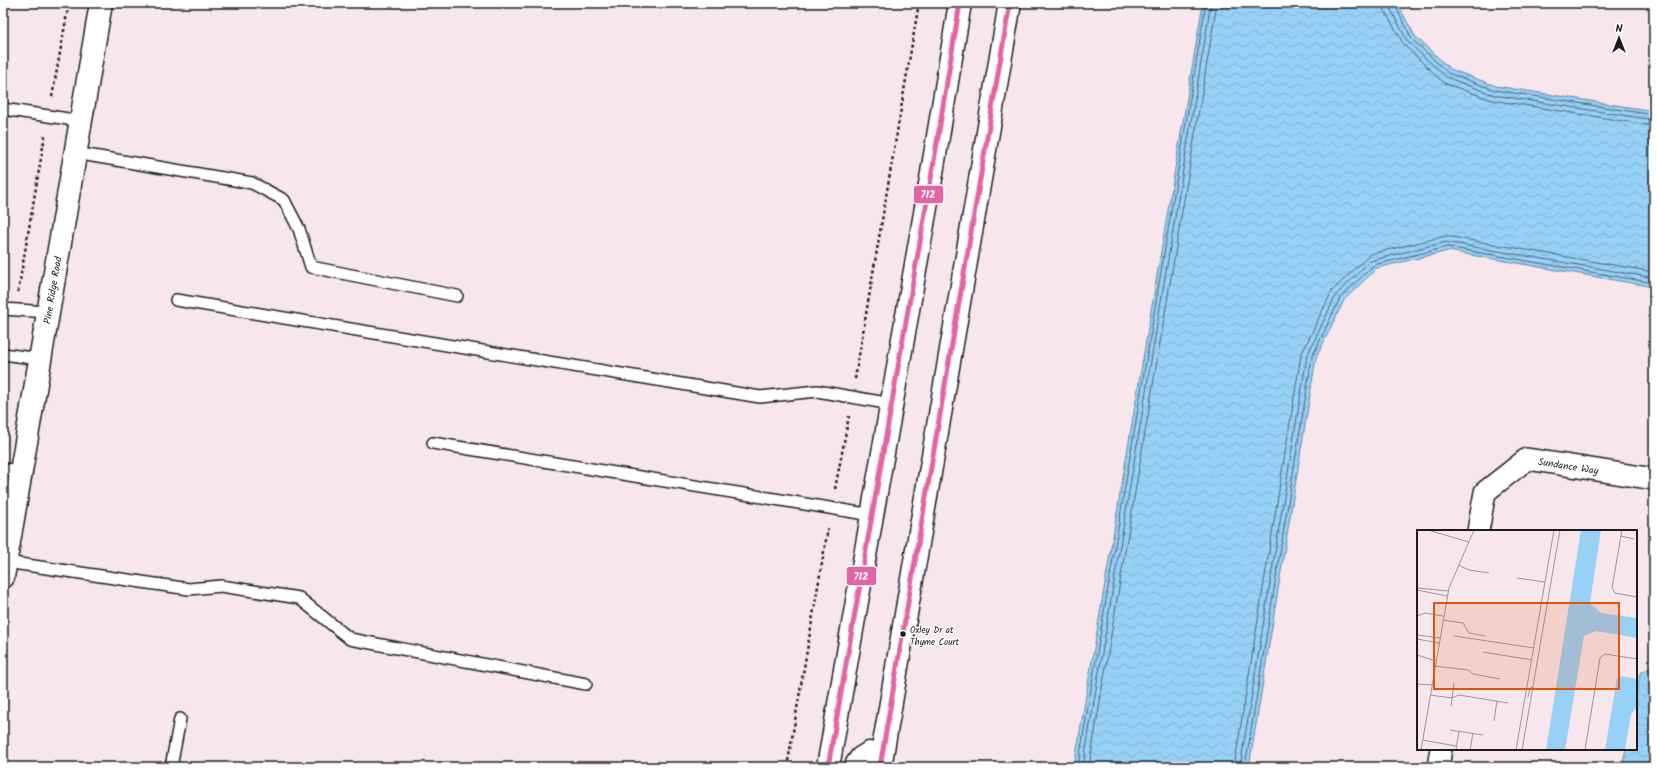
<svg xmlns="http://www.w3.org/2000/svg" width="1657" height="770" font-family="Kalam,sans-serif">
	<defs>
		<pattern id="water-waves" width="16" height="10" patternUnits="userSpaceOnUse"><rect width="16" height="10" fill="#97d1f7"/><path d="M0 5q4-4 8 0t8 0" fill="none" stroke="#82b3d3"/></pattern>
	</defs>
	<rect width="100%" height="100%" fill="#f7e6ec"/>
	<filter id="ink" filterUnits="userSpaceOnUse"><feTurbulence type="fractalNoise" baseFrequency=".025" numOctaves="2"/><feDisplacementMap in="SourceGraphic" scale="8" xChannelSelector="R" yChannelSelector="G"/><feConvolveMatrix kernelMatrix="1 2 1 2 8 2 1 2 1" color-interpolation-filters="sRGB"/></filter>
	<g filter="url(#ink)">
		<path fill="url(#water-waves)" stroke="#66899f" d="M 1203,3 L 1397,3 L 1415,36 L 1450,69 L 1496,86 L 1654,111 L 1654,287 L 1448,251 L 1377,268 L 1344,300 L 1316,358 L 1249,767 L 1074,767 Z
			M 1654,666 L 1654,767 L 1622,767 L 1626,749 L 1636,749 L 1636,696 L 1640,673 Z"/>
		<g fill="none" stroke-linecap="round" stroke-linejoin="round">
			<path stroke="#4d6474" stroke-width="1" d="M 1383,3 L 1385,11 L 1404,45 L 1444,83 L 1492,100 L 1654,126
				M 1389,3 L 1390,8 L 1408,42 L 1446,77 L 1494,95 L 1654,120
				M 1394,3 L 1412,39 L 1448,73 L 1495,90 L 1654,115
				M 1078,767 L 1206,3
				M 1083,767 L 1211,3
				M 1089,767 L 1217,3
				M 1234,767 L 1301,355 L 1332,291 L 1370,254 L 1446,236 L 1654,272
				M 1240,767 L 1307,356 L 1336,295 L 1370,261 L 1445,242 L 1654,278
				M 1245,767 L 1312,357 L 1340,298 L 1374,265 L 1447,247 L 1654,283"/>
			<g stroke="#1c1c1c" stroke-width="14">
				<path id="lane" d="M 3,109 L 81,121
					M 75,153 L 252,183 L 284,200 L 299,229 L 311,267 L 457,296
					M 176,300 L 760,397 L 817,391 L 892,404
					M 3,309 L 48,312
					M 3,354 L 40,359
					M 433,443 L 872,515
					M 3,470 L 21,469
					M 6,562 L 189,589 L 221,586 L 299,598 L 350,639 L 586,684
					M 171,767 L 180,719"/>
			</g>
			<g stroke="#1c1c1c" stroke-width="24">
				<g id="street">
					<path id="s1" d="M 1478,531 L 1485,492 L 1527,459 L 1654,479"/>
					<path d="M 1438,767 L 1441,749"/>
				</g>
			</g>
			<g stroke="#1c1c1c" stroke-width="25">
				<g id="secondary">
					<path id="s2" d="M 3,577 L 101,3"/>
				</g>
			</g>
			<g stroke="#1c1c1c" stroke-width="25">
				<path id="primary" d="M 828,767 L 932,173 L 960,3
					M 855,767 L 861,758 L 869,753 L 882,755
					M 880,767 L 1010,3"/>
			</g>
			<path stroke="#1c1c1c" stroke-width="2.5" stroke-dasharray="3 3" stroke-linecap="butt" d="M 52,97 L 69,3
				M 18,292 L 45,135
				M 855,379 L 919,3
				M 835,489 L 849,416
				M 787,767 L 828,528"/>
			<use href="#lane" stroke="#fff" stroke-width="11"/>
			<use href="#street" stroke="#fff" stroke-width="21"/>
			<use href="#secondary" stroke="#fff" stroke-width="22"/>
			<use href="#primary" stroke="#fff" stroke-width="22"/>
			<g stroke="#fff" stroke-width="8">
				<path id="bus-1" d="M 828,767 L 932,173 L 960,3
					M 880,767 L 1010,3"/>
			</g>
			<use href="#bus-1" stroke="#e463a4" stroke-width="5"/>
		</g>
	</g>
	<circle fill="#1c1c1c" stroke="#fff" stroke-width="1.5" cx="903" cy="634" r="3.5"/>
	<g text-anchor="middle" stroke-width="3" stroke-linejoin="round" paint-order="stroke">
		<g font-size="9" fill="#1c1c1c" stroke="#fff" text-anchor="start">
			<text x="910" y="633">Oxley Dr at<tspan x="910" dy="12">Thyme Court</tspan></text>
		</g>
		<g font-size="10" fill="#1c1c1c" stroke="#fff">
			<text dy="4" stroke="none"><textPath href="#s2" startOffset="291">Pine Ridge Road</textPath></text>
			<text dy="4" stroke="none"><textPath href="#s1" startOffset="135">Sundance Way</textPath></text>
		</g>
	</g>
	<g transform="translate(1417 530)">
		<rect width="220" height="220" fill="#f7e6ec"/>
		<path d="M 164,0 L 184,0 L 173,73 L 184,83 L 220,88 L 220,108 L 179,101 L 167,106 L 148,220 L 129,220 ZM 204,146 L 220,149 L 220,177 L 214,184 L 208,220 L 188,220 L 200,148 Z" fill="#97d1f7"/>
		<path fill="none" stroke="#9f9599" stroke-width="1" d="M 11,0 L 52,12M 205,0 L 195,58 L 198,63 L 220,67M 204,6 L 217,9M 41,35 L 52,40 L 72,43M 100,48 L 128,52M 0,58 L 31,61M 0,60 L 30,66M 0,86 L 8,83 L 26,86M 26,90 L 46,93 L 52,103 L 68,106M 0,104 L 0,109 L 22,113M 1,105 L 23,108M 37,106 L 117,118M 66,122 L 115,130M 0,125 L 19,131M 18,136 L 51,140 L 56,144 L 83,149M 0,154 L 15,155M 13,165 L 35,168 L 42,165 L 91,173M 111,167 L 113,158 L 116,157M 34,176 L 37,153M 77,191 L 80,171M 33,200 L 66,205M 5,210 L 39,216M 4,220 L 32,58 L 57,0M 39,220 L 42,201M 53,220 L 56,203M 99,220 L 137,0M 105,220 L 143,0M 168,220 L 183,128 L 188,124 L 220,129"/>
		<path fill="#de560d" fill-opacity="0.15" stroke="#de560d" stroke-width="2" d="M 17,73 L 202,73 L 202,159 L 17,159 Z"/>
		<rect width="220" height="220" fill="none" stroke="#1c1c1c" stroke-width="2"/>
	</g>
	<g stroke="#fff" stroke-width="1.5">
		<rect x="913" y="185" width="31" height="19" rx="4" fill="#e463a4"/>
		<rect x="846" y="566" width="31" height="20" rx="4" fill="#e463a4"/>
	</g>
	<g font-size="11" text-anchor="middle" font-weight="bold" fill="#fff">
		<text x="928" y="198">712</text>
		<text x="861" y="580">712</text>
	</g>
	<rect width="1657" height="770" fill="none" stroke="#fff" stroke-width="16"/>
	<rect x="8" y="8" width="1641" height="754" fill="none" stroke="#1c1c1c" stroke-width="1.5" filter="url(#ink)"/>
	<g transform="translate(1619 38)" stroke="#ffffff" stroke-width="3" paint-order="stroke">
	<path d="M0-3L7 15L0 10L-7 15Z" fill="#1c1c1c"/>
	<text y="-6" font-size="11" font-weight="bold" text-anchor="middle" fill="#1c1c1c">N</text>
	</g>
</svg>
